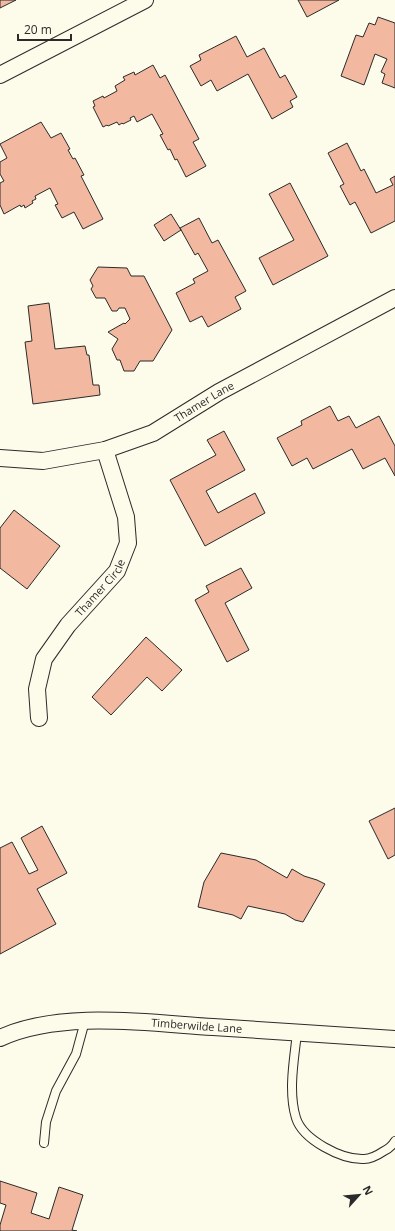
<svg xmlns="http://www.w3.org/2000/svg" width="395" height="1231" font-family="'Open Sans',sans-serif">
	<rect width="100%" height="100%" fill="#fdfbea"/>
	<path fill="#f2b8a0" stroke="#2b2b2b" d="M 0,0 L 16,0 L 0,8 Z
		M 298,0 L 339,0 L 307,17 Z
		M 378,17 L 395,23 L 395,88 L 382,83 L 385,74 L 381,72 L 387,59 L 375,54 L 364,85 L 341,76 L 356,35 L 363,37 L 369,23 L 375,25 Z
		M 236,36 L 247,57 L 264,48 L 280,78 L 285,75 L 297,97 L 290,101 L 293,107 L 272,119 L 248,74 L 217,91 L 211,80 L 201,86 L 190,66 L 201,60 L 199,55 Z
		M 153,65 L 160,78 L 165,75 L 199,139 L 193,142 L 206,166 L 186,177 L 177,159 L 175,160 L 170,149 L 168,150 L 160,135 L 163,134 L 152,114 L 137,122 L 134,116 L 130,118 L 131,120 L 123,124 L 122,123 L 119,125 L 117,122 L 108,126 L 107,125 L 103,127 L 93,107 L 95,106 L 93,101 L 103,96 L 104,98 L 117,91 L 115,86 L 125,80 L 123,77 L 134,72 L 135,75 Z
		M 41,122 L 51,138 L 61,133 L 70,149 L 68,150 L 73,159 L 75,158 L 84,175 L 81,176 L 103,219 L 83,229 L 74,212 L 62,218 L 55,205 L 58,204 L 50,188 L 35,196 L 36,199 L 32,201 L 33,203 L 25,208 L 24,205 L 21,207 L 20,205 L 4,214 L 0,205 L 0,183 L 4,181 L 0,174 L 0,162 L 7,158 L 0,144 Z
		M 347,143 L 361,171 L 364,169 L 376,193 L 393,185 L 390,179 L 395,176 L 395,221 L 371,233 L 355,202 L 350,205 L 340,186 L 344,184 L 328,153 Z
		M 290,183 L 328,256 L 273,285 L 259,258 L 294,240 L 269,194 Z
		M 171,214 L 181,230 L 164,241 L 154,225 Z
		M 199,218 L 212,243 L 218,240 L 246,291 L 235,297 L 241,309 L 208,327 L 202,316 L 190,322 L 176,293 L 195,283 L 193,279 L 208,271 L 198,253 L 195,255 L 180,228 Z
		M 98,267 L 127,268 L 131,276 L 144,276 L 172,330 L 153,361 L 140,361 L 134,371 L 124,371 L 120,360 L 117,360 L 112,349 L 118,339 L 108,332 L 124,323 L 125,324 L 130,319 L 125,308 L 119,308 L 117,311 L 112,311 L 105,298 L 96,298 L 91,289 L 93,286 L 90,280 Z
		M 49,303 L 55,349 L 85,346 L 87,355 L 89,355 L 93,385 L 99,385 L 100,395 L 33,404 L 25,342 L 32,341 L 28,306 Z
		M 330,406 L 338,421 L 349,416 L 356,428 L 379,416 L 395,446 L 395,476 L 385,458 L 363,469 L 352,449 L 313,469 L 307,458 L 292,466 L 277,438 L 302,425 L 301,421 Z
		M 224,431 L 245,470 L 206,491 L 218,513 L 255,493 L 265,513 L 205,546 L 170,480 L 216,455 L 207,440 Z
		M 14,510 L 60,546 L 27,589 L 0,568 L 0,528 Z
		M 241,568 L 252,588 L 225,603 L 249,650 L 227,662 L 195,600 L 209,592 L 206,586 Z
		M 146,637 L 182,670 L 162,691 L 147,677 L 111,715 L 92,697 Z
		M 395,808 L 395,855 L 388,859 L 369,821 Z
		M 42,826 L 67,873 L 37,889 L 56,924 L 0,954 L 0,848 L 12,842 L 29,874 L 38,870 L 21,838 Z
		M 221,853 L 256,860 L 287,878 L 292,869 L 304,876 L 317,880 L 325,884 L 303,922 L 295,920 L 285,914 L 248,906 L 241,919 L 233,915 L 198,907 L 204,882 Z
		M 0,1181 L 37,1193 L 31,1213 L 49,1219 L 59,1187 L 83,1195 L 72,1230 L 77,1231 L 0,1231 L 0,1225 L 6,1205 L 0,1203 Z"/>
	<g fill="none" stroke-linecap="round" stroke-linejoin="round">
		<g stroke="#2b2b2b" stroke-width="10">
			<path id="lane" d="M 297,1033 C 294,1060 288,1092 296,1118 C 303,1140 342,1160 364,1159 C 370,1159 378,1155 384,1151 C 388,1149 392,1146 395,1141
				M 44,1143 L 46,1122 L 56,1091 L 76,1054 L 85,1021"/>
		</g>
		<g stroke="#2b2b2b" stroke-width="18">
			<g id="street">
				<path d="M 0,75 L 145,0"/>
				<path id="s1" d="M 0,458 L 43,461 L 105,450 L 153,433 L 219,392 L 395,298"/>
				<path id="s2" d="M 39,718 L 37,689 L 44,659 L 68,625 L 117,571 L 128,543 L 126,517 L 105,450"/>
				<path id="s3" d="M 0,1038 C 60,1010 148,1023 213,1027 C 274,1031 334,1035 395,1039"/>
			</g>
		</g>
		<use href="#lane" stroke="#fdfbea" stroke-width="8"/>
		<use href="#street" stroke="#fdfbea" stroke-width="16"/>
	</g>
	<g text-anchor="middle" stroke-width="3" stroke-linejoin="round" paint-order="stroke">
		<g font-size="11" fill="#2b2b2b" stroke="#fdfbea">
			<text dy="4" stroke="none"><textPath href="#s1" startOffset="217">Thamer Lane</textPath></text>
			<text dy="4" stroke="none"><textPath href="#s2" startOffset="151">Thamer Circle</textPath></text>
			<text dy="4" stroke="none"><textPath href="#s3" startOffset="199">Timberwilde Lane</textPath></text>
		</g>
	</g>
	<g transform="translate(359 1195) rotate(63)" stroke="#fdfbea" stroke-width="3" paint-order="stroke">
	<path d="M0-3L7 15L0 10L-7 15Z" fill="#2b2b2b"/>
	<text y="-6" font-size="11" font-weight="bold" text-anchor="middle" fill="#2b2b2b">N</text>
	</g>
	<path d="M18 34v6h53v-6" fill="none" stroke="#2b2b2b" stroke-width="2"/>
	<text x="24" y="34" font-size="12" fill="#2b2b2b" stroke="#fdfbea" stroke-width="3" paint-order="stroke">20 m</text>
</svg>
